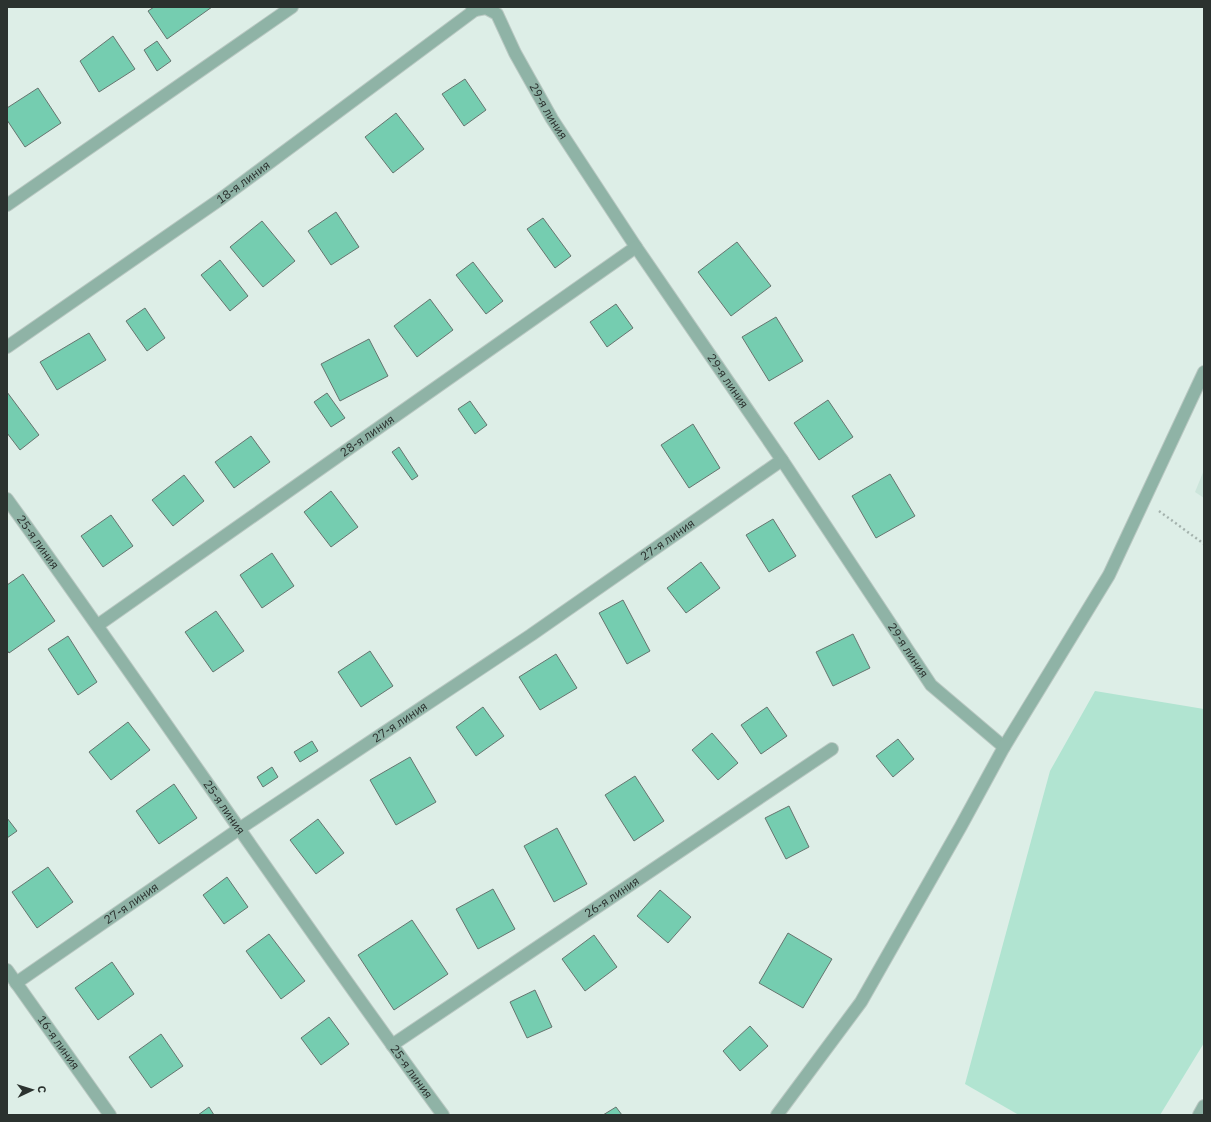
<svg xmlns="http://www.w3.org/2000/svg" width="1211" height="1122" font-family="'IBM Plex Sans',sans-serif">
	<rect width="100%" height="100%" fill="#ddeee7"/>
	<path fill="#cce5db" d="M 1204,470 L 1204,498 L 1195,492 Z"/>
	<path fill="#b1e4d1" d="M 1095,691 L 1204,709 L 1204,1043 L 1160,1115 L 1019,1115 L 965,1084 L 1050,771 Z"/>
	<path fill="#75cdb0" stroke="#66756f" d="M 154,7 L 212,7 L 167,39 L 148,11 Z
		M 113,36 L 135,69 L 99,92 L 80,61 Z
		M 157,41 L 171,61 L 157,71 L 144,50 Z
		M 465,79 L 486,110 L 464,126 L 442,94 Z
		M 38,88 L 61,123 L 25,147 L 7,120 L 7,108 Z
		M 396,113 L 424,149 L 393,173 L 365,137 Z
		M 336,212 L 359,247 L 331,265 L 308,231 Z
		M 543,218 L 571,256 L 555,268 L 527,229 Z
		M 262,221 L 295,261 L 263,287 L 230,247 Z
		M 737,242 L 771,286 L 731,316 L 698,272 Z
		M 220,260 L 248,296 L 230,311 L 201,275 Z
		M 473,262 L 503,301 L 486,314 L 456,275 Z
		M 430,299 L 453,330 L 417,357 L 394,326 Z
		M 616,304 L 633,328 L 607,347 L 590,322 Z
		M 145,308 L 165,338 L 147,351 L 126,321 Z
		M 776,317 L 803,361 L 769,381 L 742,337 Z
		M 89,333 L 106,360 L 57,390 L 40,362 Z
		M 369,339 L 388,376 L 340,401 L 321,364 Z
		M 7,392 L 39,435 L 20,450 L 7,433 Z
		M 327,393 L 345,418 L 331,427 L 314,402 Z
		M 828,400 L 853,437 L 819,460 L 794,423 Z
		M 470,401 L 487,425 L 475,434 L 458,409 Z
		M 693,424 L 720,468 L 689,488 L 661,445 Z
		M 251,436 L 270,462 L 234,488 L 215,462 Z
		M 399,447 L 418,476 L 412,480 L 392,452 Z
		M 890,474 L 915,516 L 876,538 L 852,496 Z
		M 184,475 L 204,501 L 173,526 L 152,500 Z
		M 331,491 L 358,527 L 331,547 L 304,512 Z
		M 111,515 L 133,546 L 103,567 L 81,536 Z
		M 773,519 L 796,556 L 769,572 L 746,535 Z
		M 272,553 L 294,586 L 262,608 L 240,575 Z
		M 701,562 L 720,588 L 686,613 L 667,588 Z
		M 23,574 L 55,621 L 9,653 L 7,650 L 7,585 Z
		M 623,600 L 650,651 L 627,664 L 599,613 Z
		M 216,611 L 244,651 L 213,672 L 185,632 Z
		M 853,634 L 870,668 L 833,686 L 816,652 Z
		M 68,636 L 97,682 L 78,695 L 48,649 Z
		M 370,651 L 393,686 L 361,707 L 338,672 Z
		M 556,654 L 577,688 L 540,710 L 519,677 Z
		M 483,707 L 504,736 L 476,756 L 456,727 Z
		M 767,707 L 787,736 L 761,754 L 741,725 Z
		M 128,722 L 150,750 L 111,780 L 89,752 Z
		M 712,733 L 738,763 L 718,780 L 692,750 Z
		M 898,739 L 914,759 L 893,777 L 876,756 Z
		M 312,741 L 318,751 L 300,762 L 294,752 Z
		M 410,757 L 436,802 L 396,825 L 370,780 Z
		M 272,767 L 278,777 L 263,787 L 257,777 Z
		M 635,776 L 664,821 L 634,841 L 605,795 Z
		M 174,784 L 197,818 L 159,844 L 136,811 Z
		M 789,806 L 809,847 L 786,859 L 765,818 Z
		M 7,818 L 17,831 L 7,838 Z
		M 318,819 L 344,853 L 316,874 L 290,840 Z
		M 557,828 L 587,884 L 554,902 L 524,846 Z
		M 48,867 L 73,902 L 37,928 L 12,892 Z
		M 227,877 L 248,907 L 224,924 L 203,895 Z
		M 493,889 L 515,929 L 478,949 L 456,909 Z
		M 660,890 L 691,917 L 668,943 L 637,916 Z
		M 412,920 L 448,974 L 394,1010 L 358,955 Z
		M 788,933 L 832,959 L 803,1008 L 759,983 Z
		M 269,934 L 305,981 L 281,999 L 246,951 Z
		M 594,935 L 617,967 L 585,991 L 562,959 Z
		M 112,962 L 134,994 L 98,1020 L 75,988 Z
		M 535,990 L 552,1027 L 527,1038 L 510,1002 Z
		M 329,1017 L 349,1044 L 321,1065 L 301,1038 Z
		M 750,1026 L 768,1046 L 740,1071 L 723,1051 Z
		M 161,1034 L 183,1066 L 151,1088 L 129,1057 Z
		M 209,1107 L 214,1115 L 198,1115 Z
		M 616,1107 L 622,1115 L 603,1115 Z"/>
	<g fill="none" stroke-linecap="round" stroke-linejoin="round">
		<g stroke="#b9c8c2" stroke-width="14">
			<g id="minor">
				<path id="s1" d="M 472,7 L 475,10 L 486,8 L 497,14 L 515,53 L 552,119 L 636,247 L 782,460 L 931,685 L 1004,747"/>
				<path d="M 7,205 L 292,7"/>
				<path id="s2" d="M 7,347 L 222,198 L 475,10"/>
				<path id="s3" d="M 7,499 C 154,703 294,912 443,1115"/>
				<path id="s4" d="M 98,625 L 636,247"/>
				<path id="s5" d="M 7,970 L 110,1115"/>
				<path id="s6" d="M 16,983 L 239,829 L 531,635 L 782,460"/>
				<path id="s7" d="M 392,1045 L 832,749"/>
				<path d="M 777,1115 L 861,1002 L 961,826 L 1004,747 L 1109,575 L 1204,372"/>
				<path d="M 1199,1115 L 1204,1106"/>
			</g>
		</g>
		<path stroke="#a4b2ad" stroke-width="2.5" stroke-dasharray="2 3" stroke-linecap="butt" d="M 1159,511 L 1204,544"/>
		<use href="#minor" stroke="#8fb3a6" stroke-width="12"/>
	</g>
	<g text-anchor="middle" stroke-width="3.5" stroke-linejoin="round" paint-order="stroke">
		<g font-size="12" fill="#2b322f" stroke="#ddeee7">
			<text dy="4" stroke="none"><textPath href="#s1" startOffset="138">29-я линия</textPath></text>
			<text dy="4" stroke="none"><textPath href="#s2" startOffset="288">18-я линия</textPath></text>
			<text dy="4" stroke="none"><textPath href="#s1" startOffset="462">29-я линия</textPath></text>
			<text dy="4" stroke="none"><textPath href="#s4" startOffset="329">28-я линия</textPath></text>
			<text dy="4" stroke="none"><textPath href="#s6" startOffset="788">27-я линия</textPath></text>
			<text dy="4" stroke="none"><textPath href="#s3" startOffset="53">25-я линия</textPath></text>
			<text dy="4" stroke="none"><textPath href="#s1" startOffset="786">29-я линия</textPath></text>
			<text dy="4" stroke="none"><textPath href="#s6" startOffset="464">27-я линия</textPath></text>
			<text dy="4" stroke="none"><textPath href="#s3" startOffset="377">25-я линия</textPath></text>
			<text dy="4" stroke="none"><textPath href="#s7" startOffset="265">26-я линия</textPath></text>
			<text dy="4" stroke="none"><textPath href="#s6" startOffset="140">27-я линия</textPath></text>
			<text dy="4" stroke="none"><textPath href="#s5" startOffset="89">16-я линия</textPath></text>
			<text dy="4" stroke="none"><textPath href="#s3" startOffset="701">25-я линия</textPath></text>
		</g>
	</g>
	<rect width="1211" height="1122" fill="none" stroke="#2b322f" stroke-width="16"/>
	<g transform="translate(32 1090) rotate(86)" stroke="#ddeee7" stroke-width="3" paint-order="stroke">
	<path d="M0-3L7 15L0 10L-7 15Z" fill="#2b322f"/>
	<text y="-6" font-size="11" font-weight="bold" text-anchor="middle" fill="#2b322f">С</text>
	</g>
</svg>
